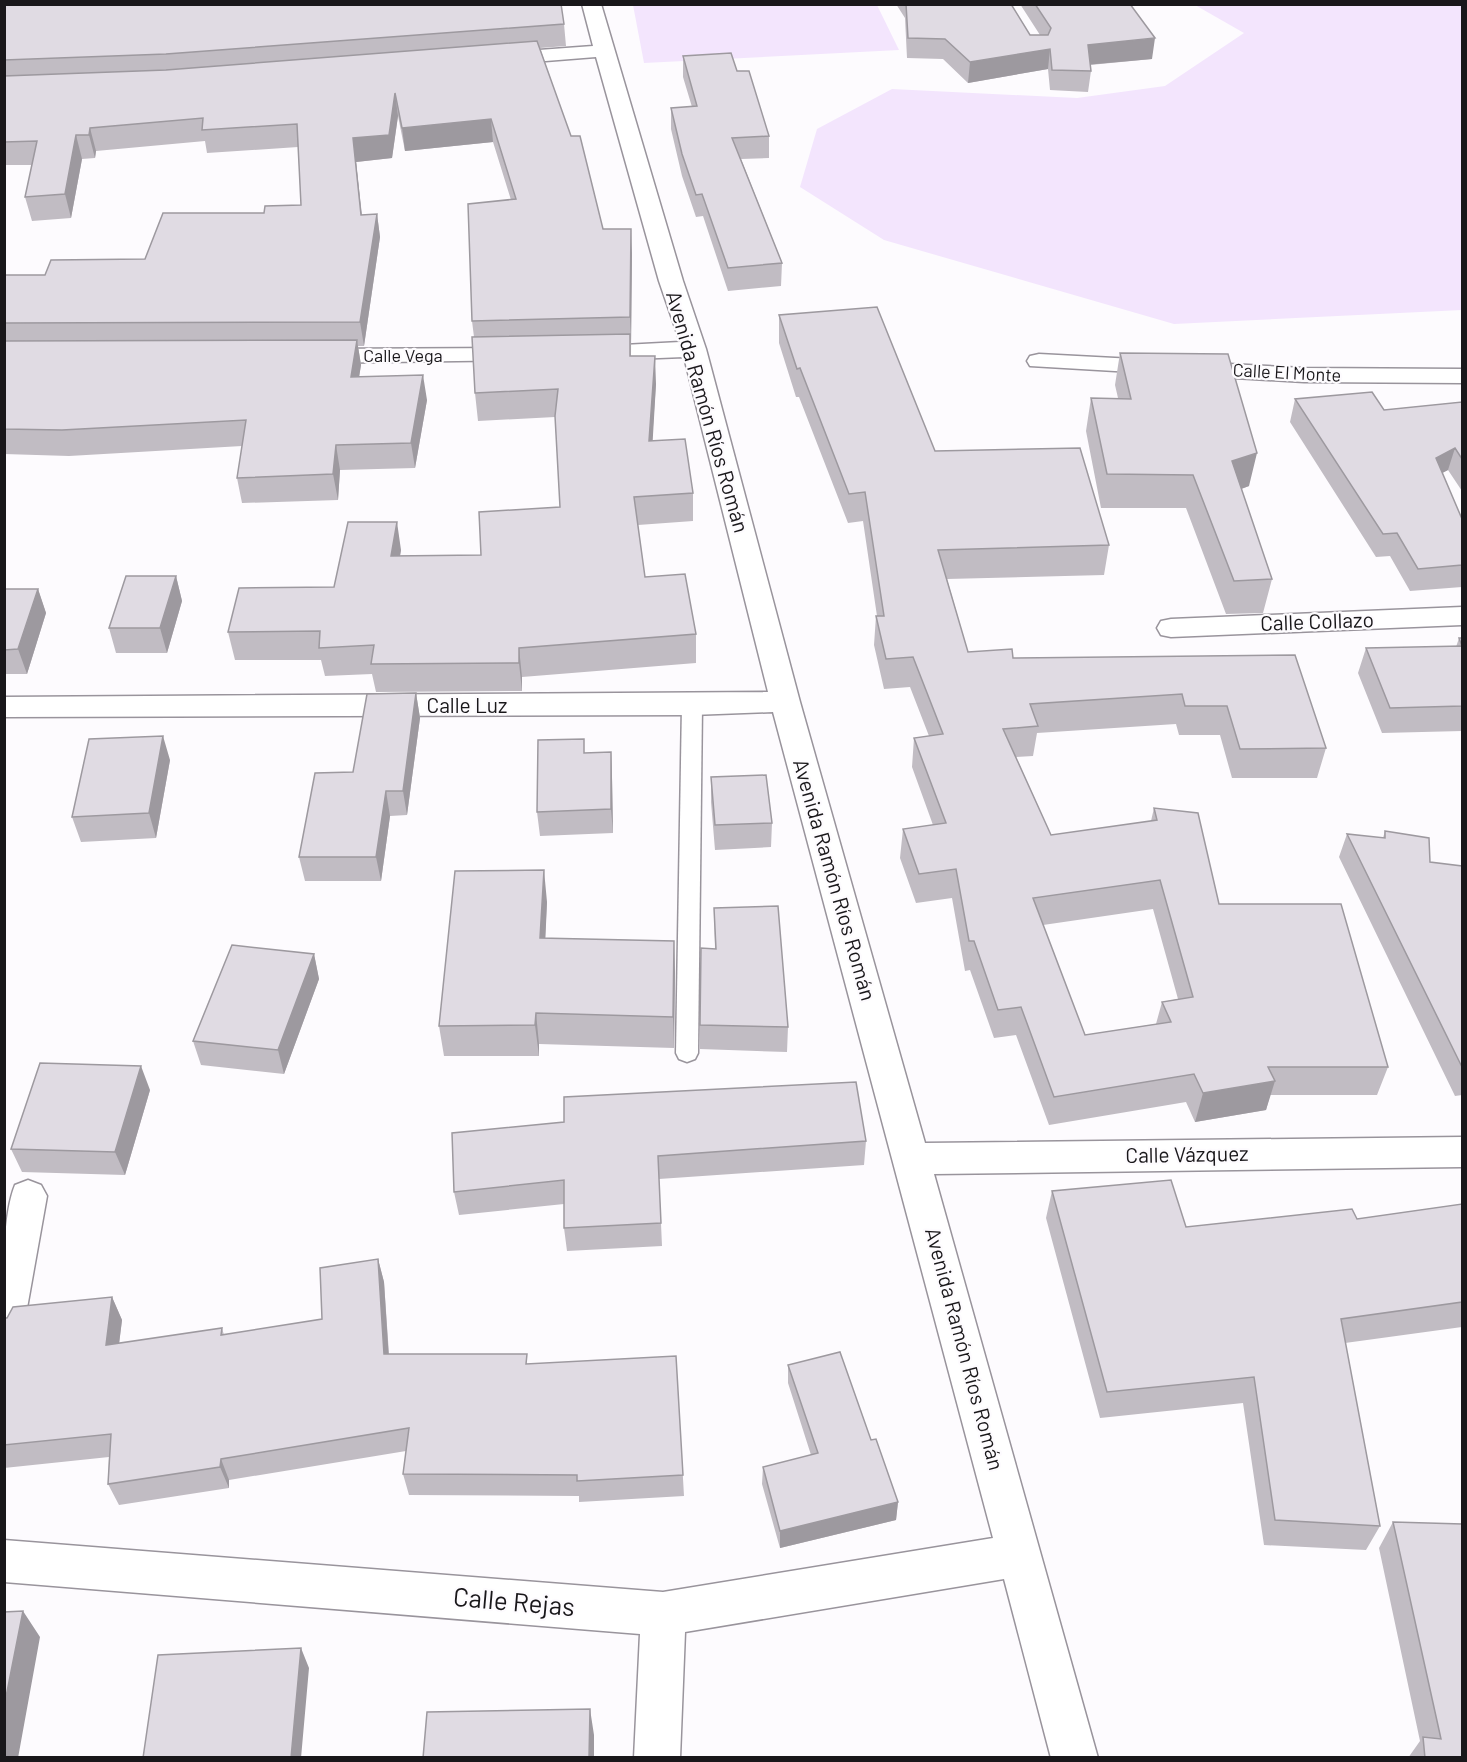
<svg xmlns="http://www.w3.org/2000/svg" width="1467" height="1762" font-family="Barlow,sans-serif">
	<rect width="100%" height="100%" fill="#fdfbfe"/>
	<path fill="#f3e5fd" d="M 633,5 L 877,5 L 899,50 L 644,63 Z
		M 1195,5 L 1462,5 L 1462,310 L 1174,324 L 884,240 L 800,187 L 817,129 L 892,89 L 1077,98 L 1165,86 L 1244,33 Z"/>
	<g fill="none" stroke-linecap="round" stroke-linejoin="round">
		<g stroke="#99949c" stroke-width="3">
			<path id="lane" d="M 692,699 L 699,700 L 702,705 L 698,1053 L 695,1059 L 687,1062 L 679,1059 L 676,1053 L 682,705 L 685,700 Z"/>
		</g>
		<g stroke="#99949c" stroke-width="3">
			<path id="street" d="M 582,4 L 601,4 L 683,281 L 706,349 L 800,702 L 925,1143 L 1462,1137 L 1462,1167 L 934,1174 L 1098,1758 L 1051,1758 L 1004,1579 L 685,1632 L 680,1758 L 634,1758 L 640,1634 L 4,1582 L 4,1540 L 663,1592 L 993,1538 L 773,712 L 692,715 L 4,717 L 4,697 L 768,692 L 684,357 L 585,361 L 576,359 L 573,354 L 576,349 L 585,347 L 680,342 L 659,281 L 596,57 L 497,65 L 490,63 L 487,59 L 490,55 L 497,53 L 593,46 Z
				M 519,348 L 528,350 L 531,355 L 528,360 L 315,363 L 306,361 L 303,356 L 306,351 L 315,349 Z
				M 1039,354 L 1304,368 L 1462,369 L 1462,383 L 1304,382 L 1030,366 L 1027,361 L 1030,356 Z
				M 1462,607 L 1462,625 L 1171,637 L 1161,635 L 1157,628 L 1161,621 L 1171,619 Z
				M 28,1180 L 41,1185 L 47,1196 L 24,1325 L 18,1338 L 4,1343 C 4,1299 0,1222 15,1185 Z"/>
		</g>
		<use href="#lane" fill="#fff" fill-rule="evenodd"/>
		<use href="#street" fill="#fff" fill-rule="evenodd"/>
	</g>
	<path fill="#c1bcc3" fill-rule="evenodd" d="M 4,4 L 564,24 L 566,46 L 540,48 L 603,229 L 632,253 L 631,356 L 656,384 L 652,441 L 693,493 L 693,521 L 638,525 L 645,577 L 696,634 L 696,663 L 522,677 L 522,691 L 376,692 L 372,674 L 325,676 L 321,660 L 235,660 L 228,632 L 334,587 L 401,550 L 400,556 L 481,555 L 560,507 L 555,417 L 478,421 L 475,393 L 474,337 L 472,321 L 511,200 L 493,142 L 405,151 L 398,116 L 392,158 L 356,162 L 362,215 L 377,214 L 380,237 L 364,346 L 358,346 L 361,365 L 359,377 L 427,400 L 415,468 L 340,470 L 338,500 L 242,503 L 237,478 L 242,446 L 69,456 L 4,454 L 4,275 L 45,275 L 145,259 L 264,213 L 301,205 L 298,147 L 207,153 L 205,141 L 96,151 L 95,158 L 82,159 L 71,218 L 32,221 L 25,197 L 32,165 L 4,165 Z
		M 896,4 L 1011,4 L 1030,35 L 1040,35 L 1020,4 L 1130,4 L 1152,59 L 1090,65 L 1091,71 L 1088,92 L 1050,90 L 1048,69 L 968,83 L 943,59 L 907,58 L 905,18 Z
		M 683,56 L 737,71 L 769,136 L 769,158 L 741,159 L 782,263 L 781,286 L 728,291 L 703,216 L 696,217 L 682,176 L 671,129 L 671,108 L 692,107 L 683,77 Z
		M 779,315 L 935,451 L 1109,545 L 1104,575 L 947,579 L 968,652 L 1013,658 L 1295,655 L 1326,748 L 1317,778 L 1232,778 L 1220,735 L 1179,735 L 1176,724 L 1037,733 L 1033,756 L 1016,757 L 1051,835 L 1151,821 L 1154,808 L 1219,904 L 1388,1067 L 1377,1095 L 1270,1095 L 1266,1110 L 1195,1122 L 1186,1102 L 1049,1125 L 1016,1035 L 994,1038 L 970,970 L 965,971 L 952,898 L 916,903 L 900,858 L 903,829 L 933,825 L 912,767 L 914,738 L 929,736 L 910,687 L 884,689 L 874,645 L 876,616 L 877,616 L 863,521 L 848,523 L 799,397 L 796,397 L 779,343 ZM 1153,909 L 1178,999 L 1162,1002 L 1156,1024 L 1085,1035 L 1043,925 Z
		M 1120,353 L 1249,486 L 1241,489 L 1272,579 L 1263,613 L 1226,614 L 1186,508 L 1101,508 L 1086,431 L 1091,398 L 1118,398 L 1115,385 Z
		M 1295,399 L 1384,410 L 1462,402 L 1462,491 L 1448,470 L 1442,473 L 1462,519 L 1462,587 L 1410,591 L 1390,556 L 1376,557 L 1290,422 Z
		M 176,576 L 182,601 L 167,653 L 116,653 L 109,628 Z
		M 4,589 L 38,589 L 46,613 L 27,674 L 4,674 Z
		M 1459,638 L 1462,638 L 1462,731 L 1382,733 L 1358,673 L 1366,648 L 1456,647 Z
		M 416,693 L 420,718 L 407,815 L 390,816 L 381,881 L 305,881 L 299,857 L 353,772 Z
		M 611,752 L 612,777 L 613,833 L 540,836 L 537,812 L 585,753 Z
		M 170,760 L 156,838 L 81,842 L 72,817 Z
		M 711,777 L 772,823 L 771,847 L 715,850 L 711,802 Z
		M 1385,831 L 1430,862 L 1462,866 L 1462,1095 L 1455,1096 L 1339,857 L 1347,834 L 1383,838 Z
		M 547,902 L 545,938 L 674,941 L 675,972 L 674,1048 L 539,1044 L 539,1056 L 444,1056 L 439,1026 Z
		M 714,908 L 788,1027 L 787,1052 L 700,1049 L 700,1025 L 715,949 Z
		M 314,954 L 319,979 L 284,1074 L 201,1065 L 193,1041 Z
		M 150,1090 L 125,1175 L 22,1172 L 11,1149 Z
		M 452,1133 L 866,1141 L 864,1165 L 659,1179 L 662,1246 L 567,1251 L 564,1228 L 564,1204 L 459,1215 L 454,1192 Z
		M 1052,1191 L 1186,1227 L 1357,1219 L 1462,1204 L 1462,1327 L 1345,1343 L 1380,1526 L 1366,1550 L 1264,1545 L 1243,1403 L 1100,1418 L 1046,1218 Z
		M 378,1259 L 384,1282 L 389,1354 L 528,1364 L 676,1356 L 684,1496 L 579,1502 L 579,1496 L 409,1495 L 403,1474 L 406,1451 L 229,1480 L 229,1488 L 119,1505 L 108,1484 L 109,1457 L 4,1468 L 4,1318 L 112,1297 L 122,1320 L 119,1344 L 222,1328 L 224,1335 L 322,1319 Z
		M 788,1365 L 898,1502 L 896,1520 L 780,1548 L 762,1484 L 763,1467 L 811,1455 L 788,1383 Z
		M 1393,1522 L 1462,1758 L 1408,1758 L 1420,1741 L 1379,1548 Z"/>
	<path fill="#9d999f" d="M 1155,38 L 1152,59 L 1085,65 L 1088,45 Z
		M 1050,49 L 1048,69 L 968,83 L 970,62 Z
		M 395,93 L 398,116 L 392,158 L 356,162 L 364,239 L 361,215 L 353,138 Z
		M 491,119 L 493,142 L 405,151 L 402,128 Z
		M 90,128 L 96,151 L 95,158 L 89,135 Z
		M 76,135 L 82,159 L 71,218 L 65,194 Z
		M 377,214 L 380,237 L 364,346 L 360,322 Z
		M 631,229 L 632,253 L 631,342 L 630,317 Z
		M 357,340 L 361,365 L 355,402 L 351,377 Z
		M 655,356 L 656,384 L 651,469 L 649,441 Z
		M 423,375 L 427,400 L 415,468 L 411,443 Z
		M 336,445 L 340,470 L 338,500 L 333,474 Z
		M 1455,448 L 1448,470 L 1429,480 L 1436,458 Z
		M 1257,453 L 1249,486 L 1225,495 L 1232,461 Z
		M 397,522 L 401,550 L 395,584 L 391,556 Z
		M 176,576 L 182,601 L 167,653 L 160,628 Z
		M 38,589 L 46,613 L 27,674 L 18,649 Z
		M 519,648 L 522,677 L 522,691 L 519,663 Z
		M 416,693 L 420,718 L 407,815 L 403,791 Z
		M 163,736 L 170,760 L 156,838 L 149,813 Z
		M 611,752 L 612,777 L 613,833 L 611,809 Z
		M 386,791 L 390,816 L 381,881 L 376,857 Z
		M 544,870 L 547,902 L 544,969 L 540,938 Z
		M 674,941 L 675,972 L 674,1048 L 673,1017 Z
		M 314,954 L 319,979 L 284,1074 L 278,1050 Z
		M 536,1013 L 539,1044 L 539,1056 L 535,1025 Z
		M 141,1066 L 150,1090 L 125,1175 L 115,1152 Z
		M 1275,1081 L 1266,1110 L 1195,1122 L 1203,1093 Z
		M 378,1259 L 384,1282 L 390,1376 L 384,1354 Z
		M 112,1297 L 122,1320 L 116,1368 L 106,1345 Z
		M 221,1459 L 229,1480 L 229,1488 L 220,1467 Z
		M 898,1502 L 896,1520 L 780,1548 L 780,1531 Z
		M 23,1611 L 40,1637 L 18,1758 L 4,1758 L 4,1707 Z
		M 301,1648 L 309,1668 L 301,1758 L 291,1758 Z
		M 590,1709 L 594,1735 L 594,1758 L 589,1758 Z"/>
	<path fill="#e0dbe3" stroke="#9d999f" stroke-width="1.5" fill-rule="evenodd" d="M 4,4 L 561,4 L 564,24 L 166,54 L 4,60 Z
		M 906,4 L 1011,4 L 1030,35 L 1048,35 L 1051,28 L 1035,4 L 1130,4 L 1155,38 L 1088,45 L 1091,71 L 1052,70 L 1050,49 L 970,62 L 945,39 L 908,38 Z
		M 537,41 L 571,136 L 580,136 L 603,229 L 631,229 L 630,317 L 472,321 L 468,204 L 516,199 L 491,119 L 402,128 L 395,93 L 389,135 L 353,138 L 361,215 L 377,214 L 360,322 L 4,323 L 4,275 L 45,275 L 51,260 L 145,259 L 163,213 L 264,213 L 265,206 L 301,205 L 297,124 L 202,130 L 203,118 L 90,128 L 89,135 L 76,135 L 65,194 L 25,197 L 37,141 L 4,142 L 4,76 L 166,70 Z
		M 731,53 L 737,71 L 749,71 L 769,136 L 732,138 L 782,263 L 728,268 L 702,194 L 696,195 L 682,154 L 671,108 L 697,106 L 683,56 Z
		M 877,307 L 935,451 L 1080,448 L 1109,545 L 938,550 L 968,652 L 1012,649 L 1013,658 L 1295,655 L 1326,748 L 1240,749 L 1227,706 L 1185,706 L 1182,694 L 1030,704 L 1038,726 L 1003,729 L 1051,835 L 1157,820 L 1154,808 L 1198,813 L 1219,904 L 1341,904 L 1388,1067 L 1268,1067 L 1275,1081 L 1203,1093 L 1194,1074 L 1054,1097 L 1021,1007 L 998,1010 L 974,941 L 969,941 L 956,869 L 919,874 L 903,829 L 946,823 L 914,738 L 943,734 L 913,657 L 886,659 L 876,616 L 884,616 L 865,492 L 849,494 L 800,368 L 797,369 L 779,315 ZM 1160,880 L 1193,997 L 1162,1002 L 1171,1022 L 1085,1035 L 1033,898 Z
		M 630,334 L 630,356 L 655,356 L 649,441 L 685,439 L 693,493 L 634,497 L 645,577 L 685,574 L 696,634 L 519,648 L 519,663 L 371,664 L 374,645 L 319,648 L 320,631 L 228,632 L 239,588 L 334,587 L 348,522 L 397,522 L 391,556 L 481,555 L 479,512 L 560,507 L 555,416 L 558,389 L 475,393 L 472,337 Z
		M 357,340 L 351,377 L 423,375 L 411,443 L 336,445 L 333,474 L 237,478 L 246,420 L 62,430 L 4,429 L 4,341 Z
		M 1120,353 L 1228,354 L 1257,453 L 1232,461 L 1272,579 L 1234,581 L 1193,475 L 1107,474 L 1091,398 L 1131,399 Z
		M 1372,392 L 1384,410 L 1462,402 L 1462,459 L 1455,448 L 1436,458 L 1462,519 L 1462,565 L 1418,569 L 1397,533 L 1383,534 L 1295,399 Z
		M 126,576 L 176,576 L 160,628 L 109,628 Z
		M 4,589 L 38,589 L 18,649 L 4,650 Z
		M 1459,638 L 1462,638 L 1462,646 Z
		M 1462,646 L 1462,706 L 1390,708 L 1366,648 Z
		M 416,693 L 403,791 L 386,791 L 376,857 L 299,857 L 315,773 L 353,772 L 367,694 Z
		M 163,736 L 149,813 L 72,817 L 89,739 Z
		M 584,739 L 584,753 L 611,752 L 611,809 L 537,812 L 538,740 Z
		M 766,775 L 772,823 L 715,825 L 711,777 Z
		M 1385,831 L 1429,838 L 1430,862 L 1462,866 L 1462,1067 L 1347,834 L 1385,838 Z
		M 544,870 L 540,938 L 674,941 L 673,1017 L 536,1013 L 535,1025 L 439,1026 L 455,871 Z
		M 778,906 L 788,1027 L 700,1025 L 701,948 L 716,949 L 714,908 Z
		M 232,945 L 314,954 L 278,1050 L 193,1041 Z
		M 40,1063 L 141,1066 L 115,1152 L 11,1149 Z
		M 856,1082 L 866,1141 L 658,1156 L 661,1223 L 564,1228 L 564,1180 L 454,1192 L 452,1133 L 564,1122 L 564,1097 Z
		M 1171,1180 L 1186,1227 L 1352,1209 L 1357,1219 L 1462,1204 L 1462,1302 L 1341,1319 L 1380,1526 L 1275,1520 L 1254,1377 L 1107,1392 L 1052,1191 Z
		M 378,1259 L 384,1354 L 527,1354 L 526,1364 L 676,1356 L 683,1475 L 577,1481 L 577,1475 L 403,1474 L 409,1428 L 221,1459 L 220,1467 L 108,1484 L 111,1434 L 4,1445 L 4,1318 L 7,1318 L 13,1307 L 112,1297 L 106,1345 L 222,1328 L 221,1335 L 322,1319 L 320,1268 Z
		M 840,1352 L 871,1440 L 876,1439 L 898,1502 L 780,1531 L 763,1467 L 818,1453 L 788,1365 Z
		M 1393,1522 L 1462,1524 L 1462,1758 L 1425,1758 L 1423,1737 L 1441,1739 Z
		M 23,1611 L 4,1707 L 4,1612 Z
		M 301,1648 L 291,1758 L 143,1758 L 158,1655 Z
		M 590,1709 L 589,1758 L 423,1758 L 427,1712 Z"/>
	<g text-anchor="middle" stroke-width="4.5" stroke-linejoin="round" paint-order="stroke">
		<g font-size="18" fill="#19171a" stroke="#fdfbfe">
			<text x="403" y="362">Calle Vega</text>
			<text transform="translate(1287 373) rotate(3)" y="6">Calle El Monte</text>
		</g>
		<g font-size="21" fill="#19171a" stroke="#fdfbfe">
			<text transform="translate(707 412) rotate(74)" y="7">Avenida Ramón Ríos Román</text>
			<text transform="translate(1317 622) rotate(-2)" y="7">Calle Collazo</text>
			<text x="467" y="713">Calle Luz</text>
			<text transform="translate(834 880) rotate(74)" y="7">Avenida Ramón Ríos Román</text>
			<text transform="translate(1187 1155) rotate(-1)" y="7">Calle Vázquez</text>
			<text transform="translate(964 1349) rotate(75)" y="7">Avenida Ramón Ríos Román</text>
		</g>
		<g font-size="26" fill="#19171a" stroke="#fdfbfe">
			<text transform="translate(514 1602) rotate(5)" y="9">Calle Rejas</text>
		</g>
	</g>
	<rect width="1467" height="1762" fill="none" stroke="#19171a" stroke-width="12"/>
</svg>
